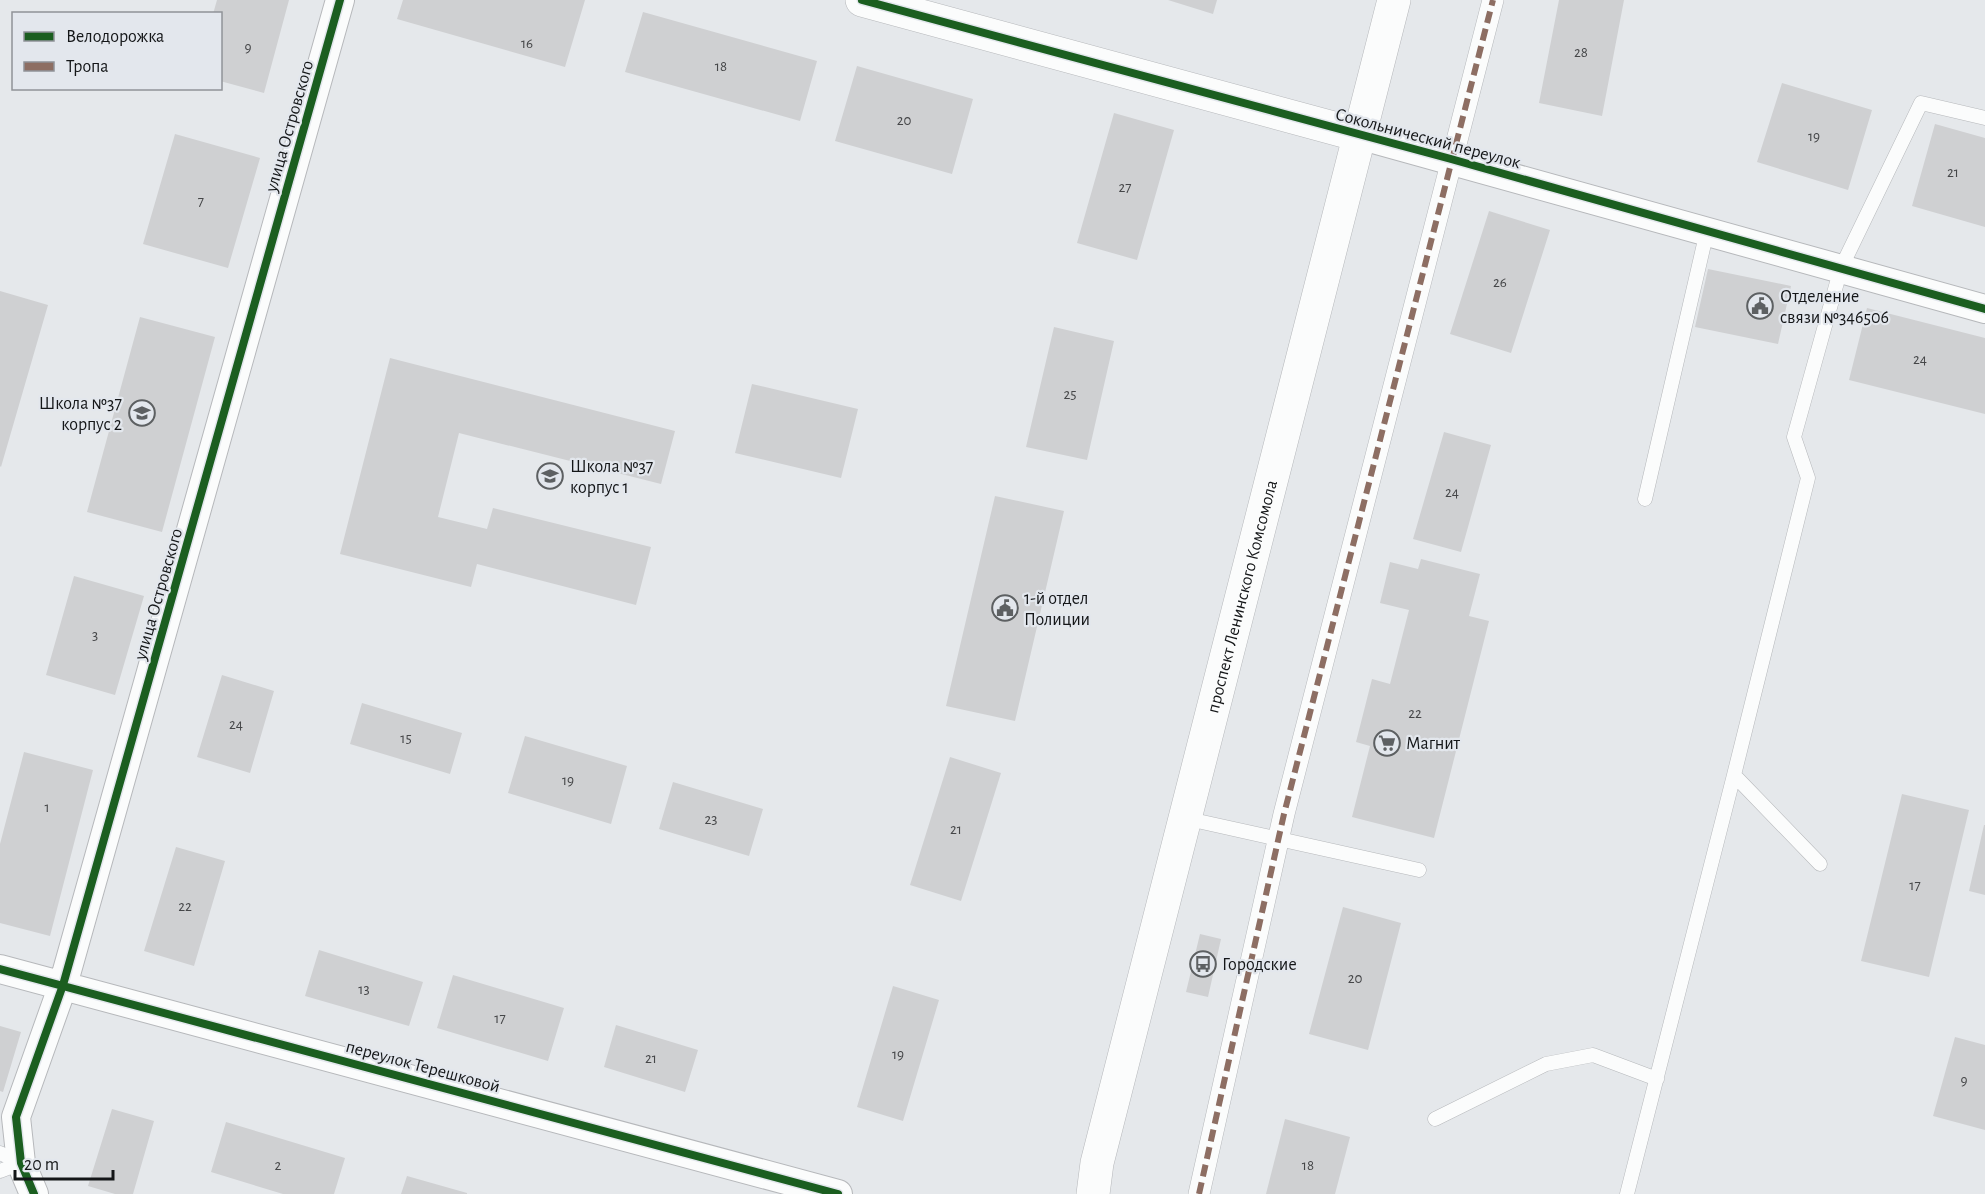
<svg xmlns="http://www.w3.org/2000/svg" width="1985" height="1194" font-family="'Alegreya Sans',sans-serif">
	<rect width="100%" height="100%" fill="#e5e8eb"/>
	<path fill="#cfd0d2" d="M 217,0 L 289,0 L 264,93 L 220,81 L 220,14 L 213,14 Z
		M 403,0 L 585,0 L 565,67 L 397,19 Z
		M 1168,0 L 1217,0 L 1213,14 Z
		M 1559,0 L 1624,0 L 1602,116 L 1539,103 Z
		M 643,12 L 817,61 L 800,121 L 625,72 Z
		M 857,66 L 973,99 L 952,174 L 835,141 Z
		M 1782,83 L 1872,110 L 1848,190 L 1757,162 Z
		M 1114,113 L 1174,130 L 1137,260 L 1077,243 Z
		M 1935,124 L 1985,138 L 1985,227 L 1912,206 Z
		M 175,134 L 260,158 L 228,268 L 143,244 Z
		M 1489,211 L 1550,230 L 1511,353 L 1450,334 Z
		M 1708,269 L 1791,286 L 1778,344 L 1695,327 Z
		M 0,291 L 48,305 L 1,467 L 0,466 Z
		M 1867,308 L 1985,338 L 1985,414 L 1849,380 Z
		M 140,317 L 215,337 L 162,532 L 87,512 Z
		M 1054,327 L 1114,341 L 1087,460 L 1026,447 Z
		M 390,358 L 675,431 L 661,484 L 459,433 L 438,517 L 487,529 L 493,508 L 651,547 L 636,605 L 477,564 L 471,587 L 340,554 Z
		M 752,384 L 858,409 L 841,478 L 735,453 Z
		M 1444,432 L 1491,445 L 1461,552 L 1413,539 Z
		M 995,496 L 1064,511 L 1015,721 L 946,706 Z
		M 1421,559 L 1480,574 L 1469,616 L 1489,621 L 1434,838 L 1352,817 L 1370,746 L 1356,742 L 1372,679 L 1390,684 L 1409,610 L 1380,603 L 1390,562 L 1418,569 Z
		M 74,576 L 144,596 L 115,695 L 46,675 Z
		M 222,675 L 274,691 L 250,773 L 197,757 Z
		M 362,703 L 462,733 L 450,774 L 350,744 Z
		M 525,736 L 627,766 L 611,824 L 508,793 Z
		M 24,752 L 93,770 L 50,936 L 0,923 L 0,844 Z
		M 950,757 L 1001,773 L 961,901 L 910,885 Z
		M 673,782 L 763,809 L 749,856 L 659,829 Z
		M 1902,794 L 1969,810 L 1929,977 L 1861,961 Z
		M 1984,825 L 1985,825 L 1985,895 L 1969,891 Z
		M 176,847 L 225,861 L 194,966 L 144,951 Z
		M 1343,907 L 1401,923 L 1368,1050 L 1309,1034 Z
		M 1200,934 L 1221,939 L 1208,997 L 1186,992 Z
		M 319,950 L 423,982 L 409,1026 L 305,996 Z
		M 453,975 L 564,1008 L 548,1061 L 437,1028 Z
		M 893,986 L 939,1000 L 903,1121 L 857,1107 Z
		M 616,1025 L 698,1050 L 685,1092 L 604,1067 Z
		M 0,1026 L 21,1032 L 3,1092 L 0,1091 Z
		M 1955,1037 L 1985,1045 L 1985,1130 L 1933,1116 Z
		M 112,1109 L 154,1121 L 133,1194 L 115,1194 L 88,1186 Z
		M 1285,1119 L 1350,1137 L 1335,1194 L 1266,1194 Z
		M 226,1122 L 345,1158 L 334,1194 L 283,1194 L 211,1172 Z
		M 407,1176 L 467,1193 L 467,1194 L 401,1194 Z"/>
	<g fill="none" stroke-linecap="round" stroke-linejoin="round">
		<g stroke="#b6b8bb" stroke-width="15">
			<path id="service" d="M 1645,499 L 1707,231
				M 1184,818 L 1419,870
				M 1820,864 L 1734,775 L 1808,478 L 1794,437 L 1841,268 L 1921,103 L 1985,118
				M 1435,1119 L 1546,1064 L 1593,1055 L 1657,1079
				M 0,1153 L 21,1163
				M 0,1171 L 21,1163
				M 1627,1194 L 1734,775"/>
		</g>
		<g stroke="#b6b8bb" stroke-width="22">
			<path id="pedestrian" d="M 1199,1194 L 1284,814 L 1493,0"/>
		</g>
		<g stroke="#b6b8bb" stroke-width="30">
			<path id="minor" d="M 1359,135 L 1985,309
				M 0,969 L 838,1194
				M 34,1194 L 21,1163 L 16,1117 L 63,985 L 340,0"/>
		</g>
		<g stroke="#b6b8bb" stroke-width="34">
			<path id="tertiary" d="M 862,0 L 1359,135"/>
		</g>
		<g stroke="#b6b8bb" stroke-width="34">
			<g id="primary">
				<path id="s1" d="M 1093,1194 L 1097,1163 L 1394,0"/>
			</g>
		</g>
		<use href="#service" stroke="#fbfcfc" stroke-width="14"/>
		<use href="#pedestrian" stroke="#fbfcfc" stroke-width="21"/>
		<use href="#minor" stroke="#fbfcfc" stroke-width="28"/>
		<use href="#tertiary" stroke="#fbfcfc" stroke-width="33"/>
		<use href="#primary" stroke="#fbfcfc" stroke-width="33"/>
		<path stroke="#8d6e63" stroke-width="6" stroke-dasharray="12 6" stroke-linecap="butt" d="M 1199,1194 L 1284,814 L 1493,0"/>
		<g stroke="#e3e7ed" stroke-width="11">
			<path id="cycleway" d="M 862,0 L 1451,159 L 1985,309
				M 0,969 L 838,1194
				M 34,1194 L 21,1163 L 16,1117 L 63,985 L 340,0"/>
		</g>
		<use href="#cycleway" stroke="#1b5e20" stroke-width="8"/>
	</g>
	<defs>
		<g id="civic-ring" transform="scale(1.35)"><circle r="9.5" fill="#e3e7ed" stroke="#5d6062" stroke-width="1.5"/><path d="M-.6-6.5H3V-4.5H.6V-3L4-1V1h2V6H-6V1h2V-1L-.6-3ZM-1.2 2.5V6h2.4V2.5Z" fill="#5d6062"/></g>
		<g id="school-ring" transform="scale(1.35)"><circle r="9.5" fill="#e3e7ed" stroke="#5d6062" stroke-width="1.5"/><path d="M0-5L7-2L0 1L-7-2ZM-4 1L0 2.5L4 1V4Q0 6-4 4Z" fill="#5d6062"/></g>
		<g id="supermarket-ring" transform="scale(1.35)"><circle r="9.5" fill="#e3e7ed" stroke="#5d6062" stroke-width="1.5"/><path d="M-6-5.5h2.5l.6 2H6L4.5 2H-2.5L-4.4-4H-6ZM-1.5 3.2a1.3 1.3 0 1 0 .1 0ZM3 3.2a1.3 1.3 0 1 0 .1 0Z" fill="#5d6062"/></g>
		<g id="bus-ring" transform="scale(1.35)"><circle r="9.5" fill="#e3e7ed" stroke="#5d6062" stroke-width="1.5"/><path d="M-5-6H5V4H4V6H2V4H-2V6H-4V4H-5ZM-3.5-4V0h7V-4ZM-3.5 1.2v1.5H-2V1.2ZM2 1.2v1.5H3.5V1.2Z" fill="#5d6062"/></g>
	</defs>
	<g fill-rule="evenodd">
		<use href="#civic-ring" x="1760" y="306"/>
		<use href="#school-ring" x="142" y="413"/>
		<use href="#school-ring" x="550" y="476"/>
		<use href="#civic-ring" x="1005" y="608"/>
		<use href="#supermarket-ring" x="1387" y="743"/>
		<use href="#bus-ring" x="1203" y="964"/>
	</g>
	<g text-anchor="middle" stroke-width="4.5" stroke-linejoin="round" paint-order="stroke">
		<g font-size="15" fill="#454648">
			<text x="527" y="48">16</text>
			<text x="248" y="52">9</text>
			<text x="1581" y="57">28</text>
			<text x="721" y="71">18</text>
			<text x="904" y="125">20</text>
			<text x="1814" y="141">19</text>
			<text x="1953" y="177">21</text>
			<text x="1125" y="192">27</text>
			<text x="201" y="206">7</text>
			<text x="1500" y="287">26</text>
			<text x="1920" y="364">24</text>
			<text x="1070" y="399">25</text>
			<text x="1452" y="497">24</text>
			<text x="95" y="640">3</text>
			<text x="1415" y="718">22</text>
			<text x="236" y="729">24</text>
			<text x="406" y="743">15</text>
			<text x="568" y="785">19</text>
			<text x="47" y="812">1</text>
			<text x="711" y="824">23</text>
			<text x="956" y="834">21</text>
			<text x="1915" y="890">17</text>
			<text x="185" y="911">22</text>
			<text x="1355" y="983">20</text>
			<text x="364" y="994">13</text>
			<text x="500" y="1023">17</text>
			<text x="898" y="1059">19</text>
			<text x="651" y="1063">21</text>
			<text x="1964" y="1085">9</text>
			<text x="278" y="1170">2</text>
			<text x="1308" y="1170">18</text>
		</g>
		<g font-size="18" fill="#141618" stroke="#e3e7ed">
			<text transform="translate(289 126) rotate(-74)" y="6">улица Островского</text>
			<text transform="translate(1428 138) rotate(15)" y="6">Сокольнический переулок</text>
			<text transform="translate(158 594) rotate(-74)" y="6">улица Островского</text>
			<text dy="6" stroke="none"><textPath href="#s1" startOffset="616">проспект Ленинского Комсомола</textPath></text>
			<text transform="translate(423 1066) rotate(15)" y="6">переулок Терешковой</text>
		</g>
		<g font-size="18" fill="#141618" stroke="#e3e7ed" text-anchor="start">
			<text x="1780" y="302">Отделение<tspan x="1780" dy="21">связи №346506</tspan></text>
			<text x="122" y="409" text-anchor="end">Школа №37<tspan x="122" dy="21">корпус 2</tspan></text>
			<text x="570" y="472">Школа №37<tspan x="570" dy="21">корпус 1</tspan></text>
			<text x="1024" y="604">1-й отдел<tspan x="1024" dy="21">Полиции</tspan></text>
			<text x="1406" y="749">Магнит</text>
			<text x="1222" y="970">Городские</text>
		</g>
	</g>
	<rect x="12" y="12" width="210" height="78" fill="#e3e7ed" stroke="#909398" stroke-width="1.5"/>
	<rect x="24" y="32" width="30" height="9" fill="#1b5e20" stroke="#909398" stroke-width="1.5"/>
	<text x="66" y="42" font-size="18" fill="#141618">Велодорожка</text>
	<rect x="24" y="62" width="30" height="9" fill="#8d6e63" stroke="#909398" stroke-width="1.5"/>
	<text x="66" y="72" font-size="18" fill="#141618">Тропа</text>
	<path d="M15 1170v9h98v-9" fill="none" stroke="#141618" stroke-width="3"/>
	<text x="24" y="1170" font-size="18" fill="#141618" stroke="#e3e7ed" stroke-width="4.5" paint-order="stroke">20 m</text>
</svg>
